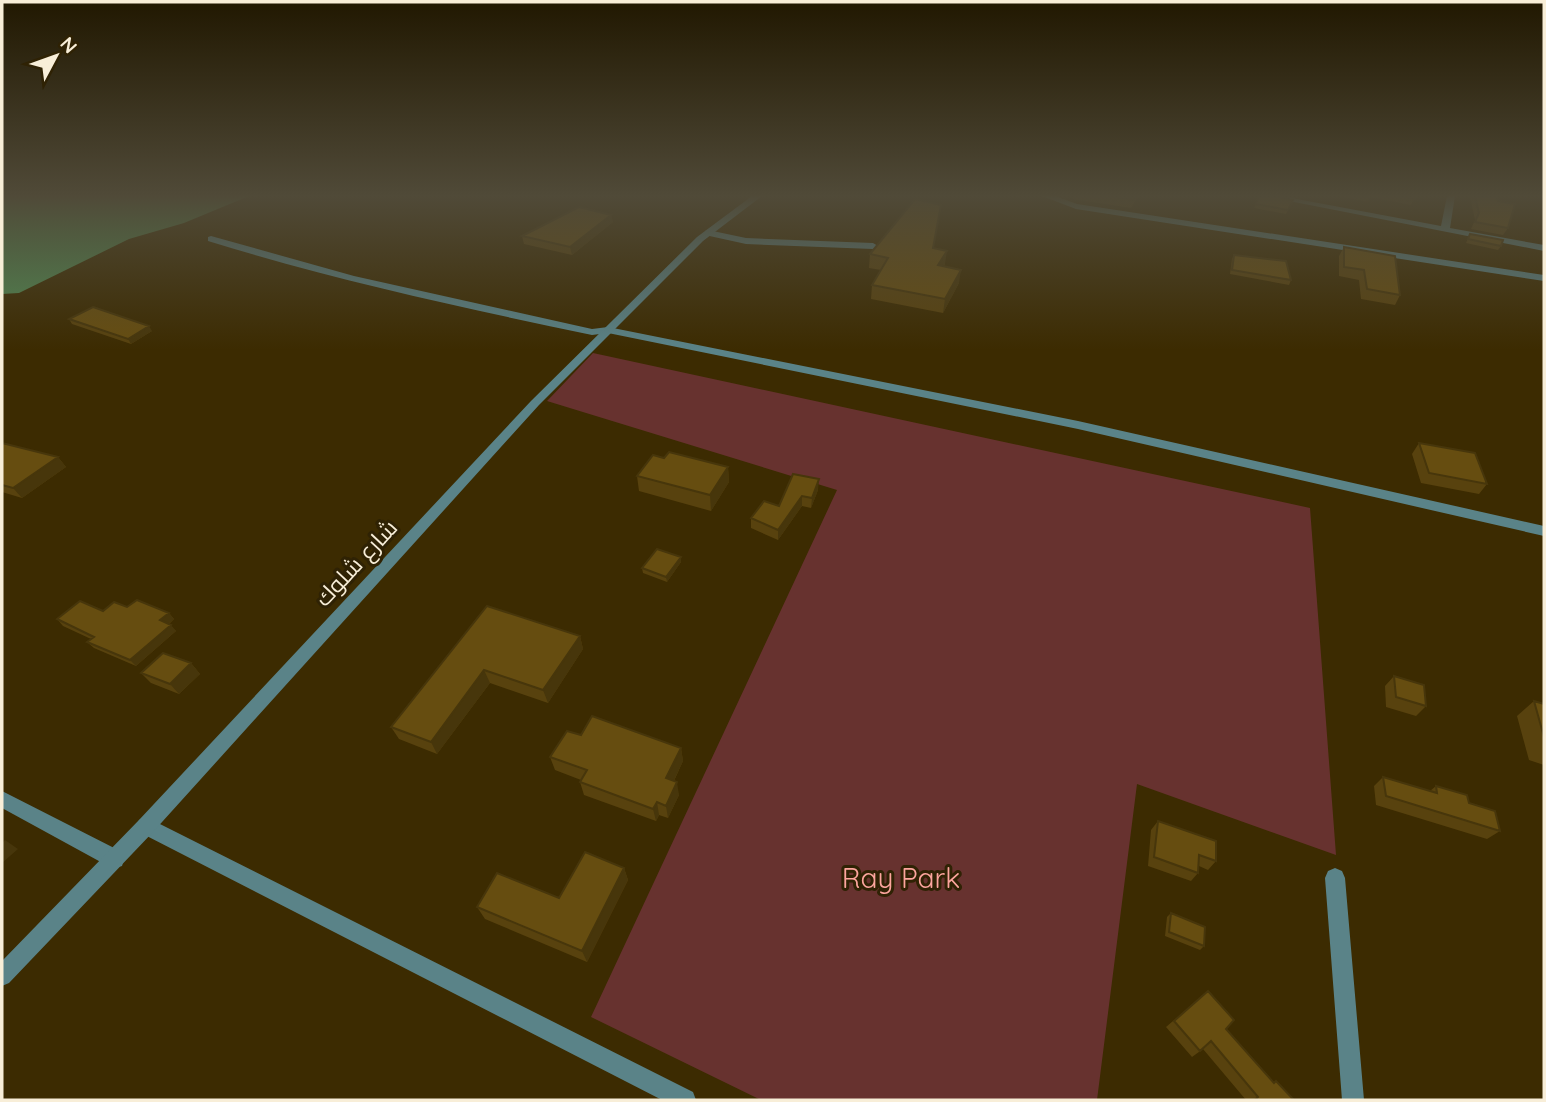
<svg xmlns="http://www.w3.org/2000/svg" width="1546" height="1102" font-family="Quicksand,Cairo,sans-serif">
	<rect width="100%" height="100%" fill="#3c2b01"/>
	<path fill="#67322f" d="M 593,353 L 1310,508 L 1336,855 L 1137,784 L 1097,1100 L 761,1100 L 591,1017 L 837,490 L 547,401 Z"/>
	<path fill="#518a54" d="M 2,196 L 249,196 L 184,223 L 129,239 L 19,293 L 2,294 Z"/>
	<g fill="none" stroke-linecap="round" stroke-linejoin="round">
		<path fill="#5a8388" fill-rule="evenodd" d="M 1042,196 L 1055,196 L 1077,204 L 1544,275 L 1544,281 L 1076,209 Z
			M 1263,196 L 1281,196 L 1441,226 L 1447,196 L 1455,196 L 1450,228 L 1544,245 L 1544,251 Z
			M 708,230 L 746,238 L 873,243 L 878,246 L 873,249 L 746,244 L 705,235 L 705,231 Z
			M 211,236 L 354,276 L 592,329 L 608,327 L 1078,421 L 1544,526 L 1544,536 L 1078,429 L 608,333 L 592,335 C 463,308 334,280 208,241 L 208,237 Z
			M 2,791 L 122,852 L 124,859 L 122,866 L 115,868 L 108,866 L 2,808 Z
			M 146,817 L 693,1092 L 696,1100 L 662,1100 L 139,832 L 137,826 L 139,820 Z
			M 1335,868 L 1342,871 L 1345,878 L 1364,1100 L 1342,1100 L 1325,878 L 1328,871 Z"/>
		<path fill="#5a8388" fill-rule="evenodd" d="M 752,196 L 762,196 L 703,241 L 539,405 L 153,832 L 9,983 L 2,986 L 2,961 L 139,820 L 531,401 L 697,237 Z"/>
	</g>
	<path fill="#58420e" d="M 1073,196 L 1138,196 L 1131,208 L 1073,199 Z
		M 1258,196 L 1293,200 L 1286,214 L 1254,208 Z
		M 1339,196 L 1415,196 L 1411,205 L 1370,197 L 1368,202 Z
		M 1470,196 L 1496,196 L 1508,228 L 1503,235 L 1471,229 L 1475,220 Z
		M 611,215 L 613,222 L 572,255 L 524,244 L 522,236 Z
		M 1470,234 L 1501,246 L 1498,250 L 1466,243 Z
		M 1344,247 L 1400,295 L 1395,305 L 1361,299 L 1359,280 L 1339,276 L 1339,256 Z
		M 934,248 L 945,264 L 944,266 L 959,283 L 943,313 L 871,299 L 872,285 L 881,270 L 869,268 L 870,254 Z
		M 1234,255 L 1291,280 L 1289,285 L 1230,274 L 1232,259 Z
		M 69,319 L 152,331 L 131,344 L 72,324 Z
		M 2,443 L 58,457 L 66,467 L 22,498 L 2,492 Z
		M 1419,443 L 1487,484 L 1479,494 L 1421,483 L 1412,454 Z
		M 664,458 L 728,467 L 729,482 L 711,511 L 639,491 L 637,476 Z
		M 793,474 L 818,490 L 811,508 L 802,506 L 778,540 L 751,528 L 751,518 L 779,506 Z
		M 681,557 L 681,562 L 667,582 L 643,573 L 642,568 Z
		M 487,606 L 580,636 L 583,649 L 548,703 L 490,683 L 437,754 L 399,739 L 391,727 Z
		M 127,607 L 169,613 L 174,619 L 169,624 L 176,631 L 136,666 L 94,648 L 87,642 L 91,639 L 63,626 L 57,619 Z
		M 191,663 L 200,674 L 179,694 L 151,683 L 141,673 Z
		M 1394,676 L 1426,706 L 1416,716 L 1386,707 L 1385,686 Z
		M 1534,701 L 1544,704 L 1544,765 L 1529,760 L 1517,716 Z
		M 581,735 L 681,748 L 683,761 L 674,781 L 679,795 L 668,818 L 659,815 L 656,821 L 584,795 L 580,782 L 581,780 L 555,770 L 550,757 Z
		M 1383,777 L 1430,791 L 1436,786 L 1469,803 L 1500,831 L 1487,839 L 1376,805 L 1374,786 Z
		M 1158,821 L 1216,861 L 1208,870 L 1199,866 L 1198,873 L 1191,881 L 1148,866 L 1151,830 Z
		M 624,868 L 628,880 L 587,962 L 485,919 L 477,907 L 559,898 Z
		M 1171,913 L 1204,946 L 1200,950 L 1165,936 L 1167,917 Z
		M 1208,991 L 1226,1029 L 1274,1082 L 1276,1081 L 1294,1100 L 1246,1100 L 1203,1049 L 1192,1057 L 1166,1027 Z"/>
	<path fill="#47360b" d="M 611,215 L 613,222 L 572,255 L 570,247 Z
		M 947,251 L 945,264 L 936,279 L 938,265 Z
		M 961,270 L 959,283 L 943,313 L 945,299 Z
		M 149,326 L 152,331 L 131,344 L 128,339 Z
		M 58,457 L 66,467 L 22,498 L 13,488 Z
		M 728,467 L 729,482 L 711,511 L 710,495 Z
		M 819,479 L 818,490 L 811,508 L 812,498 Z
		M 802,496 L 802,506 L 778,540 L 778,530 Z
		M 681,557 L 681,562 L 667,582 L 666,577 Z
		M 169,613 L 174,619 L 165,627 L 160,620 Z
		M 171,625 L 176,631 L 136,666 L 130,660 Z
		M 580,636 L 583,649 L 548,703 L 543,690 Z
		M 191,663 L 200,674 L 179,694 L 170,684 Z
		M 484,670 L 490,683 L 437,754 L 431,742 Z
		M 681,748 L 683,761 L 669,791 L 666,778 Z
		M 677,782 L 679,795 L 668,818 L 666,806 Z
		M 657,802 L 659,815 L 656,821 L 653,809 Z
		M 5,840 L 18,849 L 2,863 L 2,843 Z
		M 624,868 L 628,880 L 587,962 L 582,951 Z"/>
	<path fill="#664d10" stroke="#47360b" stroke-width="2" d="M 1110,196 L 1136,196 L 1134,200 Z
		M 1258,196 L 1275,196 L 1293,200 L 1288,210 L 1256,204 Z
		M 1402,196 L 1415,196 L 1415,199 Z
		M 1475,196 L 1496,196 L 1498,201 L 1515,204 L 1508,228 L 1475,222 L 1479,213 Z
		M 915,199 L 941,205 L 933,248 L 947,251 L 938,265 L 961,270 L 945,299 L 872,285 L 888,258 L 870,254 Z
		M 579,207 L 611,215 L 570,247 L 522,236 Z
		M 1470,234 L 1503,240 L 1501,246 L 1468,239 Z
		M 1344,247 L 1395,256 L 1400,295 L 1367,289 L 1364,270 L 1344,267 Z
		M 1234,255 L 1286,261 L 1291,280 L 1232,270 Z
		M 93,307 L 149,326 L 128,339 L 69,319 Z
		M 2,443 L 58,457 L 13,488 L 2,485 Z
		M 1419,443 L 1475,453 L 1487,484 L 1429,473 Z
		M 669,452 L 728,467 L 710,495 L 637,476 L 653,455 L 664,458 Z
		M 793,474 L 819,479 L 812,498 L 802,496 L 778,530 L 751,518 L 764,501 L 779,506 Z
		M 657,549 L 681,557 L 666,577 L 642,568 Z
		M 137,600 L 169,613 L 160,620 L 171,625 L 130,660 L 87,642 L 94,637 L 57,619 L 80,601 L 103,611 L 114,602 L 127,607 Z
		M 487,606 L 580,636 L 543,690 L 484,670 L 431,742 L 391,727 Z
		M 163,653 L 191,663 L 170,684 L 141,673 Z
		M 1394,676 L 1424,685 L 1426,706 L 1396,697 Z
		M 1534,701 L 1544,704 L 1544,737 Z
		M 592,716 L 681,748 L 666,778 L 677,782 L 666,806 L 657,802 L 653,809 L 580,782 L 587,770 L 550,757 L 567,731 L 581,735 Z
		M 1383,777 L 1437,793 L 1436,786 L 1467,795 L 1469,803 L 1495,811 L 1500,831 L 1386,796 Z
		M 1158,821 L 1216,841 L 1216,861 L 1199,855 L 1198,873 L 1154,857 Z
		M 585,852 L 624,868 L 582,951 L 477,907 L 497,873 L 559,898 Z
		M 1171,913 L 1205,927 L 1204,946 L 1169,932 Z
		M 1208,991 L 1234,1020 L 1226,1029 L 1274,1083 L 1276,1081 L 1294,1100 L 1255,1100 L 1258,1097 L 1211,1041 L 1200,1051 L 1174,1021 Z"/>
	<linearGradient id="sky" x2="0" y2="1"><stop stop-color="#211801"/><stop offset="0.56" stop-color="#504a38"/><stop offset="1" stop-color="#504a38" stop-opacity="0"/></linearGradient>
	<rect width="1546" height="350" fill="url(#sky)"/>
	<g text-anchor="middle" stroke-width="6" stroke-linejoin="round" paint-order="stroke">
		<g font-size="23" fill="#f8eed8" stroke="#2f2204">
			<text transform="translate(356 563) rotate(-47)" y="8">شارع شلوك</text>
		</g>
		<g font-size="28" fill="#fda59e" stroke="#2f2204">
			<text x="901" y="888">Ray Park</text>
		</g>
	</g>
	<rect width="1546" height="1102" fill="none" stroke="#f8eed8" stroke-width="7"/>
	<g transform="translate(56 56) rotate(49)" stroke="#2f2204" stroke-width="5" paint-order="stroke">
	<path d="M0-5L12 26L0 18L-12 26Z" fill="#f8eed8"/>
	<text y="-10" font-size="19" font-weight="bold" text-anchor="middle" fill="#f8eed8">N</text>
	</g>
</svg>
